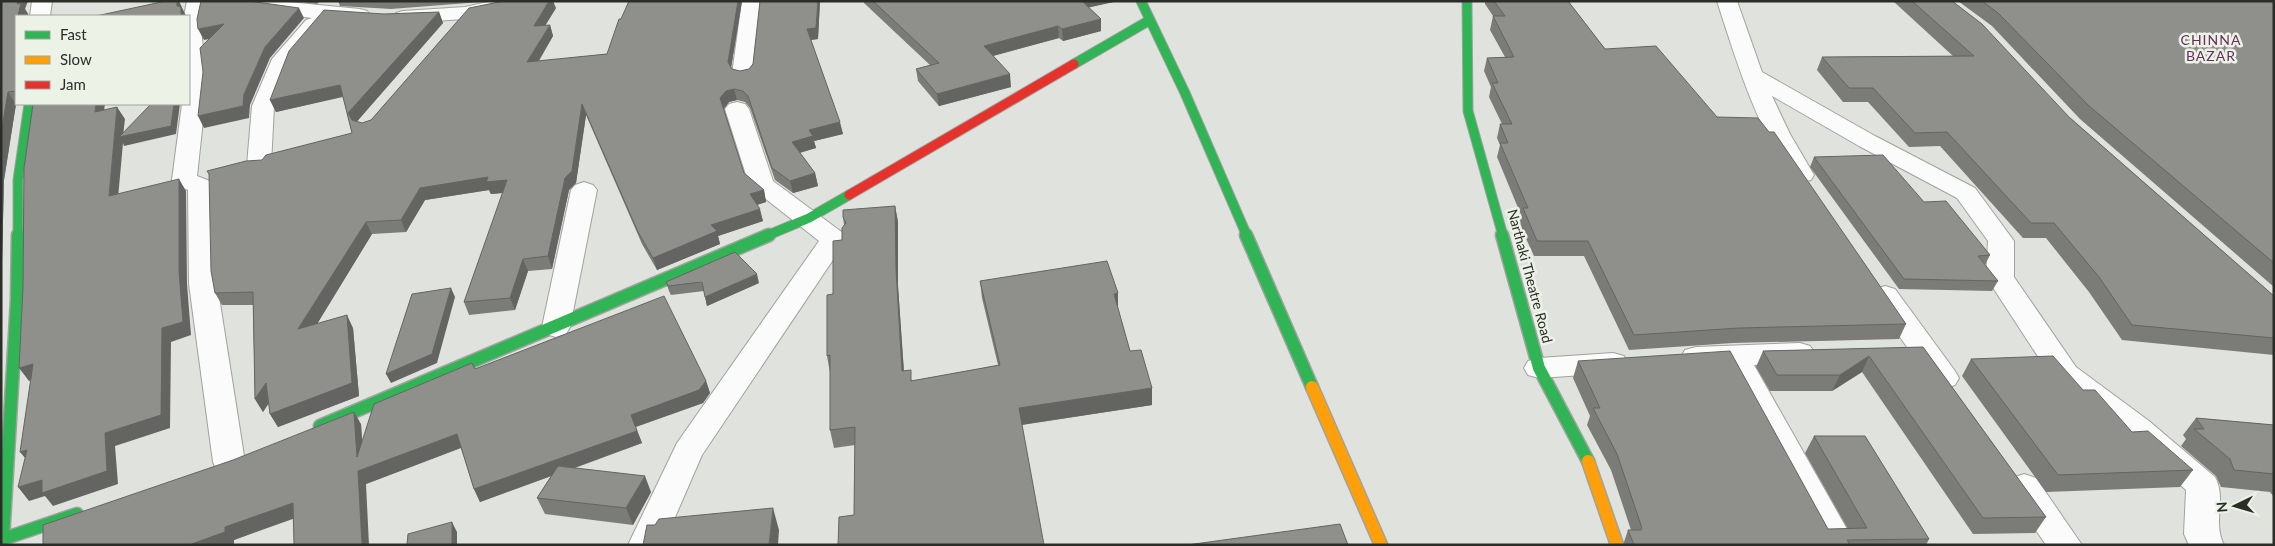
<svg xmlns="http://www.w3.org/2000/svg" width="2275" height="546" font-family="Lato,sans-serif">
	<rect width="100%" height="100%" fill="#e0e2dd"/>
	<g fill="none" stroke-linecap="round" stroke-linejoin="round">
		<g stroke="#a0a29e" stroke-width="2">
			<path id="street" d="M 32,1 L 52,1 L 50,16 L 30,16 Z
				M 187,1 L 207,1 L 201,30 L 207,83 L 197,176 L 210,181 L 214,186 L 217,284 L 245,462 L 241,471 L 229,474 L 217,471 L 213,462 L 189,284 L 188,190 L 175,185 L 172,180 L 182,104 L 189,104 L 189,16 L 184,16 Z
				M 219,1 L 278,1 L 360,9 L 367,11 L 370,15 L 367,19 L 360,21 L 316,18 L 320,20 L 323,24 L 293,61 L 274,106 L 271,165 L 268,170 L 259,172 L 250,170 L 247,165 L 252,106 L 272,59 L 306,20 L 312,18 L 229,7 L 222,5 Z
				M 492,1 L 532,1 L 529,5 L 465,19 L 403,23 L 396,21 L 393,17 L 396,13 L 403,11 L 465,7 Z
				M 742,1 L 762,1 L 754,74 L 751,79 L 743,81 L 735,79 L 732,74 Z
				M 1717,1 L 1737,1 L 1762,72 L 1875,136 L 1975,188 L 2014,241 L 2014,277 L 2076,367 L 2149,421 L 2215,477 C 2227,499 2212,521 2224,545 L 2189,545 L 2184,534 L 2186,490 L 2127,437 L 2054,381 L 1986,277 L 1988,241 L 1957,198 L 1859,146 L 1772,96 L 1790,134 L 1814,175 L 1811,180 L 1802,182 L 1793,180 C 1756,126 1737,63 1717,1 Z
				M 737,102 L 745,104 L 749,109 L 773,181 L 843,233 L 847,239 L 702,455 L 663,545 L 628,545 L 677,443 L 819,241 L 753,189 L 749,184 L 725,109 L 729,104 Z
				M 584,182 L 593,185 L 597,190 L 570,327 L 566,334 L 556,337 L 546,334 L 542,327 L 571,190 L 575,185 Z
				M 1885,286 L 1895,289 L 1955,371 L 1959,378 L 1955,385 L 1944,389 L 1933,385 L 1871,295 L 1875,289 Z
				M 1800,343 L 1810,346 L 1815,353 L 1810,360 L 1800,363 L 1754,365 L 1856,545 L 1821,545 L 1724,366 L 1696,367 L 1685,364 L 1681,357 L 1685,350 L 1696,347 Z
				M 1613,353 L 1624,356 L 1628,363 L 1624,370 L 1613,373 L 1539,378 L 1528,375 L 1524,368 L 1528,361 L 1539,358 Z
				M 2024,474 L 2036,478 L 2082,545 L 2046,545 L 2007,487 L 2012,478 Z"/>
		</g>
		<g stroke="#a0a29e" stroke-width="11">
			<path id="fast-far1" d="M 1141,1 L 1185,93 L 1247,236
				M 1467,1 L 1468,111 L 1503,236
				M 1074,64 L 1150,20
				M 18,236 L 18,180 L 29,104
				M 766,236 L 809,218 L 849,195"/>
		</g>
		<g stroke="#a0a29e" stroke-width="15">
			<path id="fast" d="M 18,235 L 17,300 L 3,539 L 77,514
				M 1246,235 L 1312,387
				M 1502,235 L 1539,368 L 1588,461
				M 320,426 L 769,235"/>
		</g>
		<g stroke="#a0a29e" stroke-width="15">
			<path id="slow" d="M 1312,387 L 1381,545
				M 1588,461 L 1617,545"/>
		</g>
		<g stroke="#a0a29e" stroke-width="11">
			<path id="jam" d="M 849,195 L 1074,64"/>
		</g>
		<use href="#street" fill="#fafbfa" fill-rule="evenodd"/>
		<use href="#fast-far1" stroke="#30b455" stroke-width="9"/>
		<use href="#fast" stroke="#30b455" stroke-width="12"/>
		<use href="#slow" stroke="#ff9f0a" stroke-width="12"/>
		<use href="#jam" stroke="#e5322d" stroke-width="9"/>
	</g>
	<path fill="#7b7c78" d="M 1,1 L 25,9 L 28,14 L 16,16 L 16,104 L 4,180 L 1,301 Z
		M 294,1 L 320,1 L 317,4 Z
		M 338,1 L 494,1 L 391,9 L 340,6 Z
		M 629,1 L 742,1 L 731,68 L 732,69 L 740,71 L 749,69 L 753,64 L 760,1 L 820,1 L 818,39 L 811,40 L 843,134 L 814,141 L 816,148 L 800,153 L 815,173 L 818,186 L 793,193 L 775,180 L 750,108 L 745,102 L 737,100 L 729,102 L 724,109 L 744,173 L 764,190 L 766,202 L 757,205 L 763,221 L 718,236 L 720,244 L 657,270 L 642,244 L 586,115 L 576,183 L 569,190 L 552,269 L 528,271 L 515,310 L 469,315 L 464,302 L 503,193 L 491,194 L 489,190 L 425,200 L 406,232 L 372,234 L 317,324 L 353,328 L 359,396 L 278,427 L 270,414 L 269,403 L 263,412 L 255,399 L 253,305 L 222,305 L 215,293 L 262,160 L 352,133 L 343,97 L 276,112 L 270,100 L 384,14 L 439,12 L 443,23 L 356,122 L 362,123 L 371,120 L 556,8 L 545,26 L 550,25 L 553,36 L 539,61 L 607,54 Z
		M 864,1 L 1118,1 L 1088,7 L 1101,19 L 1101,31 L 1063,41 L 1059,38 L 993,56 L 1011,87 L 939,106 L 918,81 L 916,69 L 930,65 L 864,3 Z
		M 1485,1 L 1568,1 L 1605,49 L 1717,117 L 1906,324 L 1899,339 L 1733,343 L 1629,350 L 1584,256 L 1534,256 L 1519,223 L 1521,215 L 1497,157 L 1500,145 L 1497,138 L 1500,124 L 1502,124 L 1489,97 L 1491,87 L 1484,71 L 1487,58 L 1505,57 L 1490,30 L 1493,16 L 1485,4 Z
		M 1893,1 L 1952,1 L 2069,117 L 2274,296 L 2274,355 L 2122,340 L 2089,292 L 2046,238 L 2023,238 L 1940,146 L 1909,147 L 1868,102 L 1843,102 L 1817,70 L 1822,57 L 1953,56 Z
		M 1958,1 L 2274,1 L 2274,287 L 2080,119 L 1992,26 Z
		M 1814,157 L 1924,202 L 1990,255 L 1985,265 L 1998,281 L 1992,291 L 1899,289 L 1810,167 Z
		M 895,206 L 898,222 L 898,286 L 904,371 L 912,381 L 998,365 L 982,298 L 980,281 L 1118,310 L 1130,351 L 1152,388 L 1152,405 L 1022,425 L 854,515 L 855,445 L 834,448 L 830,430 L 830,373 L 827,356 L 833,294 L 844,225 L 843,217 Z
		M 666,282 L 759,283 L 707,306 L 704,291 L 671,295 L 669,291 Z
		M 1923,347 L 2046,517 L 2035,533 L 1973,534 L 1862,372 L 1832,391 L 1770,391 L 1756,367 L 1763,351 Z
		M 1971,359 L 2083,390 L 2132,432 L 2193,470 L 2180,487 L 2046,492 L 1962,376 Z
		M 1578,361 L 1828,529 L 1848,529 L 1805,453 L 1814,436 L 1929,539 L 1926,545 L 1623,545 L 1628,530 L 1631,530 L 1611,470 L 1587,425 L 1590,416 L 1573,378 Z
		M 475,369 L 706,381 L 710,393 L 703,403 L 636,427 L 642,443 L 575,468 L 651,492 L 633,525 L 545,514 L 537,498 L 551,476 L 480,502 L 474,489 L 461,448 L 366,484 L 293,518 L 234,540 L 234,545 L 43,545 L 361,424 L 362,441 Z
		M 2196,418 L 2274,425 L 2274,497 L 2270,492 L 2221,487 L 2216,476 L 2181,446 L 2186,439 L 2183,435 Z"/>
	<path fill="#646562" d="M 18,1 L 28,1 L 25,9 L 28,14 L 28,16 L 18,16 L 17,4 Z
		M 177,1 L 179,1 L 186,16 L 181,16 L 177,6 Z
		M 549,1 L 553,1 L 556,8 L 538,37 L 534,26 Z
		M 738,1 L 742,1 L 730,74 L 728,62 Z
		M 818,1 L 820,1 L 818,39 L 809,40 L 807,29 Z
		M 1078,1 L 1118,1 L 1078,10 Z
		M 299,8 L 304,18 L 270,58 L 250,105 L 249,118 L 204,128 L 198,116 L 244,94 L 265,47 Z
		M 439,12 L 443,23 L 354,125 L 348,113 Z
		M 1101,19 L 1101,31 L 1063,41 L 1062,29 Z
		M 224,24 L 230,35 L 204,40 L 198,29 Z
		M 550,25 L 553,36 L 531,73 L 527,62 Z
		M 1058,26 L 1059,38 L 985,58 L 984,46 Z
		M 1010,74 L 1011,87 L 939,106 L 937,94 Z
		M 340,85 L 345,96 L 276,112 L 270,100 Z
		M 734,89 L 737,100 L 729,102 L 723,110 L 720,98 L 726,91 Z
		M 8,92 L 16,104 L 4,180 L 1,301 L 1,134 Z
		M 96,104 L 105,104 L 102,124 L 95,112 Z
		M 174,104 L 180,104 L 176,134 L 124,146 L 123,143 L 117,209 L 109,196 L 117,107 L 125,119 L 123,136 Z
		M 582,104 L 586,115 L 576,183 L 569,190 L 552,269 L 548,256 Z
		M 840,122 L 843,134 L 814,141 L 816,148 L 794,154 L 792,142 L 809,130 Z
		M 815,173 L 818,186 L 793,193 L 790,181 Z
		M 488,177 L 507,180 L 512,192 L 491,194 L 489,190 L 425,200 L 406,232 L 401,220 L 420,188 Z
		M 179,179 L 186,191 L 187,284 L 191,335 L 171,342 L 170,428 L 115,446 L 118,484 L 53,506 L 45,496 L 29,501 L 18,487 L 42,480 L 105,433 L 162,328 L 179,271 Z
		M 764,190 L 766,202 L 753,206 L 750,194 Z
		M 895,206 L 898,222 L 898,286 L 905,389 L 902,371 L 896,269 Z
		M 760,209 L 763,221 L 718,236 L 720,244 L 657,270 L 653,258 L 711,225 Z
		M 366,222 L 372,234 L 306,342 L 298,329 Z
		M 523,259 L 528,271 L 515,310 L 510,298 Z
		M 757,274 L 759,283 L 707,306 L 705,297 Z
		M 451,288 L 455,297 L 437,363 L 391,383 L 386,374 Z
		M 1118,293 L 1118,310 L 1114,294 Z
		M 347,315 L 353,328 L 359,396 L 278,427 L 270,414 Z
		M 1869,356 L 1862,372 L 1832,391 L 1840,375 Z
		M 33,364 L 43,377 L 29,381 L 19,368 Z
		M 706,381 L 710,393 L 703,403 L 635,427 L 631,415 Z
		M 266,383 L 273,396 L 263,412 L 255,399 Z
		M 1152,388 L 1152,405 L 1020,425 L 1019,408 Z
		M 354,412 L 361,424 L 364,469 L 457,434 L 463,447 L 366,484 L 369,545 L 362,545 Z
		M 637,431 L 642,443 L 480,502 L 474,489 Z
		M 27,450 L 31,465 L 20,452 Z
		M 645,476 L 651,492 L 633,525 L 626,508 Z
		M 293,503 L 301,516 L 234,540 L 234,545 L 189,545 L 225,527 Z
		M 773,508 L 779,530 L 778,545 L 769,545 Z
		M 452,522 L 457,532 L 457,545 L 452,545 Z"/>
	<path fill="#8f908c" stroke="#646562" d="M 1,1 L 18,1 L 17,4 L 21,3 L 18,16 L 16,16 L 16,91 L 8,92 L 1,134 Z
		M 166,1 L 177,1 L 177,6 L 181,7 L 181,16 L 96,16 Z
		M 201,1 L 249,1 L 299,8 L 265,47 L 244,94 L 243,106 L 198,116 L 203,72 L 200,48 L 224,24 L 198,29 L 197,19 Z
		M 504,1 L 549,1 L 534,26 L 550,25 L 527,62 L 607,54 L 619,19 L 621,19 L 629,1 L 738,1 L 728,62 L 732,69 L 740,71 L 749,69 L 753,64 L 760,1 L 818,1 L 816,28 L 807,29 L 840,122 L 809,130 L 813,136 L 792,142 L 815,173 L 790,181 L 772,168 L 748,96 L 743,91 L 734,89 L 726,91 L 720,98 L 744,173 L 764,190 L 750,194 L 760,209 L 711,225 L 717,231 L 653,258 L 638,232 L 582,104 L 572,171 L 565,178 L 548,256 L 523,259 L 510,298 L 464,302 L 507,180 L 486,182 L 488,177 L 420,188 L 401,220 L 366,222 L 298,329 L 347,315 L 352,383 L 270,414 L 266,383 L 255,399 L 253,292 L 215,293 L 211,271 L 209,174 L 207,171 L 246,161 L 262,160 L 266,155 L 352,133 L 340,85 L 270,100 L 289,51 L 324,10 L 384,14 L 439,12 L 348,113 L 352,120 L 362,123 L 371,120 L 469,8 Z
		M 873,1 L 1082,1 L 1101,19 L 1062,29 L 1058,26 L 984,46 L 1010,74 L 937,94 L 916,69 L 939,63 Z
		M 1494,1 L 1568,1 L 1605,49 L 1656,46 L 1717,117 L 1758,118 L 1769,132 L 1774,132 L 1906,324 L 1739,328 L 1634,335 L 1588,241 L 1537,241 L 1523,208 L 1528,208 L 1500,143 L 1508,143 L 1500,124 L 1512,124 L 1492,83 L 1498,83 L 1487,58 L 1514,57 L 1493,16 L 1505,16 Z
		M 1912,1 L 1952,1 L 1982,24 L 2069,117 L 2274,296 L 2274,338 L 2132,325 L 2099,277 L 2054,223 L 2031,223 L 1947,132 L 1915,133 L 1873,88 L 1849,88 L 1822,57 L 1974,56 Z
		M 1982,1 L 2274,1 L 2274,263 L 2088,105 L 1998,13 Z
		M 33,104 L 96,104 L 95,112 L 117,107 L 109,196 L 179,179 L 179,271 L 183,322 L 162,328 L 161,415 L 105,433 L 107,471 L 42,493 L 42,480 L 18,487 L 27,450 L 20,452 L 33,364 L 19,368 L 23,287 L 24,168 Z
		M 151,104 L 174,104 L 171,126 L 119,137 Z
		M 1883,155 L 1924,202 L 1946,201 L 1990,255 L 1978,256 L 1998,281 L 1904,279 L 1814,157 Z
		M 895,206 L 896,269 L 902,371 L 911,370 L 911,381 L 1000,365 L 980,281 L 1107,261 L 1118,293 L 1114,294 L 1130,351 L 1141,350 L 1152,388 L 1019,408 L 1044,545 L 838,545 L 839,517 L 854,515 L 855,427 L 830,430 L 830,355 L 827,356 L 827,295 L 833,294 L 833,241 L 842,240 L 842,228 L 846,223 L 843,217 L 843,210 Z
		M 735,252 L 757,274 L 705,297 L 702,282 L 668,286 L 666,282 Z
		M 451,288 L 432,354 L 386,374 L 412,294 Z
		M 664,296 L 706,381 L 699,390 L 631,415 L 637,431 L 474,489 L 457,434 L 358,471 L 362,545 L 294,545 L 293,503 L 225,527 L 225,532 L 189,545 L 43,545 L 43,525 L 233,460 L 354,412 L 357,457 L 374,404 L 472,363 L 475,369 Z
		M 1923,347 L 2046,517 L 1983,518 L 1869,356 L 1840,375 L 1777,375 L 1763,351 Z
		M 1730,351 L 1828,529 L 1867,528 L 1814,436 L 1865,436 L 1929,539 L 1847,540 L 1850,545 L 1634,545 L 1628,530 L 1641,530 L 1642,528 L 1617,454 L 1593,408 L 1600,408 L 1578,361 Z
		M 2053,356 L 2083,390 L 2095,390 L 2132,432 L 2148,431 L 2193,470 L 2058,475 L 1971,359 Z
		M 2196,418 L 2274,425 L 2274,474 L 2234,470 L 2230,459 L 2194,429 L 2204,429 Z
		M 558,466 L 645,476 L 626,508 L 537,498 Z
		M 773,508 L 769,545 L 643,545 L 647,525 L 655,525 L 659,519 Z
		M 452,522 L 452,545 L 407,545 L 408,534 Z
		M 1340,524 L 1348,545 L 1187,545 Z"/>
	<g text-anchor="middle" stroke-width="5" stroke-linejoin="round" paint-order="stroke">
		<g font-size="14" letter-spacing="1" fill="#672f5c" stroke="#edf2e7">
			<text x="2211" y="45">CHINNA<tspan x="2211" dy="16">BAZAR</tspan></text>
		</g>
		<g font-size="14" fill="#2b2d29" stroke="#edf2e7">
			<text transform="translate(1530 276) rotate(75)" y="5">Narthaki Theatre Road</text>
		</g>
	</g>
	<rect width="2275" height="546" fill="none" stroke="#2b2d29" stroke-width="5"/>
	<rect x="15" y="15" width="175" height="90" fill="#edf2e7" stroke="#9fa39b"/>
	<rect x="25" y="31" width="25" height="8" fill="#30b455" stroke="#9fa39b"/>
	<text x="60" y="40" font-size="15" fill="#2b2d29">Fast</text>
	<rect x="25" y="56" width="25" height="8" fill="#ff9f0a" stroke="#9fa39b"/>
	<text x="60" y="65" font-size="15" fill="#2b2d29">Slow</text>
	<rect x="25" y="81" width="25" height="8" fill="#e5322d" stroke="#9fa39b"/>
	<text x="60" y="90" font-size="15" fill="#2b2d29">Jam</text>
	<g transform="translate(2235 506) rotate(265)" stroke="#edf2e7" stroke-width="4" paint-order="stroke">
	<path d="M0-4L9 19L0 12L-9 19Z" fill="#2b2d29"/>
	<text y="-8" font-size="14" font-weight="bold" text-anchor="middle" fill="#2b2d29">N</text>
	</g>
</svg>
